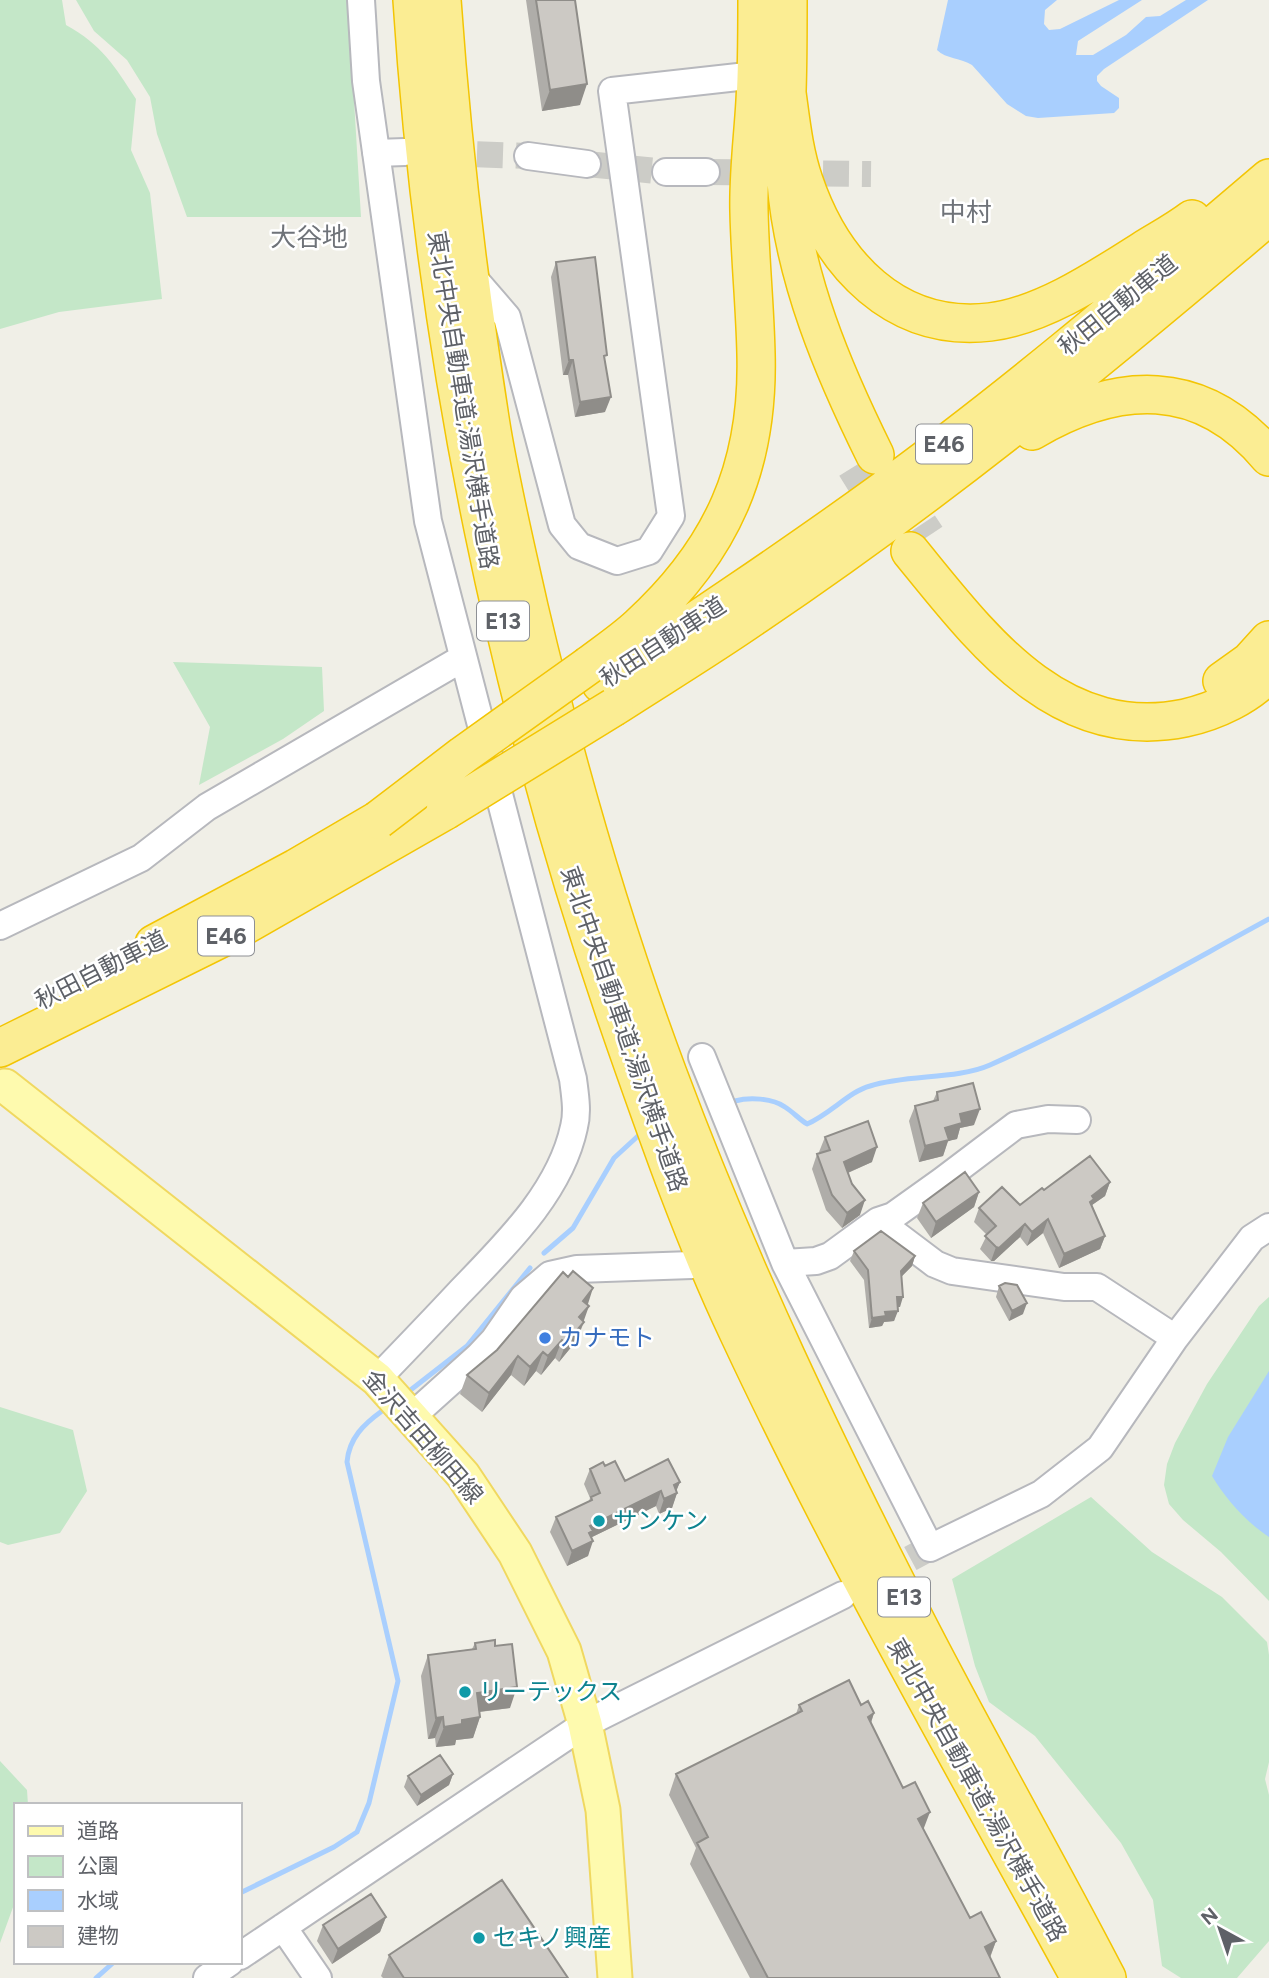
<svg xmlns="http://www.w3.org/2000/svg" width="1269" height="1978" font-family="Figtree,'Noto Sans JP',sans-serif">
	<rect width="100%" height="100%" fill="#f0efe7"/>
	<path fill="#c4e7c8" d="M 0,0 L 62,0 L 66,25 C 102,45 114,65 136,99 L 131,150 L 150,193 L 162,299 L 59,312 L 0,329 Z
		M 76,0 L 348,0 L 361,217 L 187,217 L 157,134 L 150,97 L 127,60 L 94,31 Z
		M 173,662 L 322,667 L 324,711 L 283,739 L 199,785 L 210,727 Z
		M 1269,1297 L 1269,1601 L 1221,1552 L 1183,1520 L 1169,1504 L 1164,1485 L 1167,1464 L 1175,1443 L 1207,1384 L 1259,1306 Z
		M 0,1407 L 73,1430 L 87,1491 L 60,1533 L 8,1545 L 0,1542 Z
		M 1091,1497 L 1152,1552 L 1222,1597 L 1267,1642 L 1269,1655 L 1269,1762 L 1265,1779 L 1269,1795 L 1269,1941 L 1237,1978 L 1181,1978 L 1162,1966 L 1153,1900 L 1121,1843 L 1035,1736 L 989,1702 L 975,1666 L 952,1579 Z
		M 0,1761 L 27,1790 L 28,1805 L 16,1805 L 16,1899 L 0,1943 Z"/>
	<path fill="#a9cffe" d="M 948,0 L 1057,0 L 1045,10 L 1044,24 L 1049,30 L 1060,29 L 1119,0 L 1142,0 L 1078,41 L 1076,55 L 1093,55 L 1126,35 L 1146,17 L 1160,16 L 1186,0 L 1208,0 L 1104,69 L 1097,76 L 1097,81 L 1101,86 L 1119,98 L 1119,108 L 1114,113 L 1038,118 L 1026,116 L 1007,104 L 972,65 C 961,58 946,59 937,50 Z
		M 1269,1371 L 1269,1537 C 1246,1522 1226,1499 1212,1476 L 1228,1437 Z"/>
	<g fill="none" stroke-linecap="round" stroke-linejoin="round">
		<path stroke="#a9cffe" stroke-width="5" d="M 735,1101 C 749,1097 772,1098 785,1107 C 793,1112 799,1119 807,1124 C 829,1115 850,1091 870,1086 C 908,1074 956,1080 990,1065 C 1086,1022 1177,969 1269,919
			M 544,1253 L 573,1228 L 614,1158 L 638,1136
			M 408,1392 L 467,1346 L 530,1268
			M 240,1893 L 334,1847 L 357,1832 L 369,1803 L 398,1681 L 347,1462 C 349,1438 364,1424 382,1411
			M 96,1978 L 114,1962"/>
		<path stroke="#ccccc7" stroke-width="26" stroke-dasharray="26 13" stroke-linecap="butt" d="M 438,153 L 528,156
			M 587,164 L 666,172
			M 706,172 L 871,174
			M 876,1577 L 930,1548"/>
		<path stroke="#ccccc7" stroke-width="37" stroke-dasharray="37 18" stroke-linecap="butt" d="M 855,466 L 891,524
			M 889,480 L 927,537"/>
		<g stroke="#b7b8bd" stroke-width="30">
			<path id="minor" d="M 361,0 L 366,81 L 428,521 L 573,1079 C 575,1095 578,1112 574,1127 C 560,1193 504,1246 459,1293 C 432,1322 405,1350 377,1379
				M 376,153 L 405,152
				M 528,156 L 587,164
				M 666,172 L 706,172
				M 469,273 L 507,317 L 562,525 L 579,546 L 617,561 L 649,551 L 671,516 L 612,91 L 756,75
				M 0,926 L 141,858 L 207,807 L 463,658
				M 702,1057 L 785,1263 L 930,1548 L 1041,1494 L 1100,1448 L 1175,1338 L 1252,1238 L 1269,1227
				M 878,1221 L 935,1264 L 952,1271 L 1064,1287 L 1097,1287 L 1175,1338
				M 785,1263 L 816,1261 L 830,1256 L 878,1221 L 893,1216 L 942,1181 L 1016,1125 L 1048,1119 L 1077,1120
				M 410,1418 L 479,1356 L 494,1340 L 523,1298 L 550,1275 L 577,1269 L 692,1265
				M 283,1927 L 318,1978
				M 240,1956 L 585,1724 L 843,1595
				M 207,1978 L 230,1962"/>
		</g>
		<g stroke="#f0d860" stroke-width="37">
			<path id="major" d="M 5,1086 L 377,1379 L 463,1475 L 515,1553 L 564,1651 L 585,1724 L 603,1810 L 615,1978"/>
		</g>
		<g stroke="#f3c504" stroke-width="40">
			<path id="highway" d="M 412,0 C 435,356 508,709 626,1045 C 660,1142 694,1239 738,1332 C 841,1553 963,1764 1080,1978
				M 442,0 C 452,144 469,288 492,431 C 502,490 516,549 529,607 C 566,765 611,922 668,1074 C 739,1265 828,1451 922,1633 C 982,1749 1047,1862 1107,1978
				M 788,0 C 788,30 788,61 787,91 C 786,121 784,152 786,182 C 794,278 833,370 875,455
				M 787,93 C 791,122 794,152 804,181 C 832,264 895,333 990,322 C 1042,316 1099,278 1143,250 C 1159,240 1176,231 1192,219
				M 1032,431 C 1117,381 1201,376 1269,457
				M 910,551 C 981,638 1058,744 1185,718 C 1216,711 1248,696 1269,673
				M 589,665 C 606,652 624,640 639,626 C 722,550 759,467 756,354 C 755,306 750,259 749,211 C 748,174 753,137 755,101 C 757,67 757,33 757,0
				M 1222,681 L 1250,661 L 1269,640
				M 601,684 C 694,622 787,560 877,495 C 1013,397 1141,287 1269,178
				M 614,707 C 662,676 710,647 756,615 C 936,494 1105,356 1269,216
				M 154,944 L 296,868 L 378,820
				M 0,1048 L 230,934 L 445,811"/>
		</g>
		<use href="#minor" stroke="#fff" stroke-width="26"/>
		<use href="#major" stroke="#fefaae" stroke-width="33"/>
		<use href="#highway" stroke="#fbed93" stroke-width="37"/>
		<g stroke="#f3c504" stroke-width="40" stroke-linecap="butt">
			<path id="highway-bridge" d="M 445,811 L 614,707
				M 378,820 L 463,755 L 589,665"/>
		</g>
		<use href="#highway-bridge" stroke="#fbed93" stroke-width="37"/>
	</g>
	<path fill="#afada9" d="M 526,0 L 575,0 L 580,105 L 542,111 Z
		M 556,262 L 605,361 L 605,412 L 575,417 L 568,375 L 563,375 L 551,277 Z
		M 937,1092 L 974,1125 L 960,1128 L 957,1139 L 948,1141 L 943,1156 L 919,1162 L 909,1121 L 915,1106 L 933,1101 Z
		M 825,1137 L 872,1162 L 848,1173 L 860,1215 L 842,1228 L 826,1210 L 812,1169 L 817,1154 L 820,1153 L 819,1152 Z
		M 1110,1182 L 1105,1196 L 1092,1205 L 1105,1236 L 1100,1249 L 1059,1268 L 1043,1233 L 1027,1246 L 1020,1237 L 994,1261 L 991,1261 L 980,1249 L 987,1235 L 974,1222 L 979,1208 L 1020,1205 L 1044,1190 Z
		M 979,1192 L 974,1207 L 931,1238 L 917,1218 L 923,1203 Z
		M 854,1251 L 915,1256 L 912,1266 L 901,1277 L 900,1307 L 898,1307 L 894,1321 L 884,1322 L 882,1326 L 869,1328 L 864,1280 L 850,1261 Z
		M 568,1277 L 588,1304 L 583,1321 L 584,1322 L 577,1340 L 559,1362 L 555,1358 L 541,1375 L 536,1371 L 524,1386 L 511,1375 L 482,1412 L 460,1394 L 467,1375 L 497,1350 Z
		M 999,1286 L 1023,1314 L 1009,1321 L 996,1297 Z
		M 605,1466 L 625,1481 L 680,1482 L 676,1491 L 677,1493 L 672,1508 L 659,1514 L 656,1506 L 592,1537 L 588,1556 L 567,1566 L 550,1532 L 556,1517 L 589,1501 L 590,1498 L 584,1484 L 590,1469 Z
		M 475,1643 L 495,1646 L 510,1708 L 480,1712 L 480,1717 L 473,1738 L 456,1740 L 455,1745 L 436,1747 L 435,1738 L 428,1739 L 421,1676 L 428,1655 L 472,1649 Z
		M 799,1705 L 861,1705 L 874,1713 L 871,1723 L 924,1830 L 970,1918 L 996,1941 L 990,1958 L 1000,1978 L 750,1978 L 690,1864 L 696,1848 L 669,1795 L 676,1774 L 796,1714 Z
		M 453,1774 L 449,1785 L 417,1806 L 404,1787 L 408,1776 Z
		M 386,1917 L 380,1932 L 332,1964 L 317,1941 L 323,1925 Z
		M 389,1955 L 568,1978 L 383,1978 L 381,1976 Z"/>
	<path fill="#8f8d89" d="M 587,84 L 580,105 L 542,111 L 550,90 Z
		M 569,360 L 573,360 L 568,375 L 563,375 Z
		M 611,397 L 605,412 L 575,417 L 580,402 Z
		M 980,1109 L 974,1125 L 960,1128 L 957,1139 L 948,1141 L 943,1156 L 919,1162 L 925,1146 L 960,1114 Z
		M 877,1147 L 872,1162 L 838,1177 L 844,1162 Z
		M 1110,1182 L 1105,1196 L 1092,1205 L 1089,1213 L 1087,1209 L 1092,1196 Z
		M 979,1192 L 974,1207 L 931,1238 L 936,1222 Z
		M 865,1200 L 860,1215 L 842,1228 L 847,1213 Z
		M 1048,1219 L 1043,1233 L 1027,1246 L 1032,1232 Z
		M 1025,1224 L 1020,1237 L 994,1261 L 991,1261 L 996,1247 Z
		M 1105,1236 L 1100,1249 L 1059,1268 L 1064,1254 Z
		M 915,1256 L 912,1266 L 897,1281 L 901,1271 Z
		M 593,1288 L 587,1307 L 583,1301 Z
		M 897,1297 L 903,1297 L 900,1307 L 893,1307 Z
		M 1027,1303 L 1023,1314 L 1009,1321 L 1012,1311 Z
		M 589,1306 L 577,1340 L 559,1362 L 566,1343 L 579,1317 Z
		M 898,1311 L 894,1321 L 884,1322 L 882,1326 L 869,1328 L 872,1318 L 885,1312 Z
		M 562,1340 L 555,1358 L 541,1375 L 548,1356 Z
		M 543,1352 L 536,1371 L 524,1386 L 530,1367 Z
		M 518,1356 L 511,1375 L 482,1412 L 489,1393 Z
		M 680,1482 L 675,1494 L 677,1493 L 672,1508 L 659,1514 L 664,1499 L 674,1485 Z
		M 661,1491 L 656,1506 L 590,1538 L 593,1541 L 588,1556 L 567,1566 L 572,1551 L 590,1526 Z
		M 517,1687 L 510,1708 L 469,1713 L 477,1693 Z
		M 874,1713 L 867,1734 L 868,1717 Z
		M 443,1717 L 435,1738 L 428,1739 L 436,1718 Z
		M 480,1717 L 473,1738 L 456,1740 L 455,1745 L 436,1747 L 444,1727 L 462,1720 Z
		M 453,1774 L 449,1785 L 417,1806 L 421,1795 Z
		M 930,1812 L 922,1833 L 918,1819 Z
		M 386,1917 L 380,1932 L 332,1964 L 338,1949 Z
		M 996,1941 L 988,1962 L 985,1947 Z"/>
	<path fill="#ccc9c4" stroke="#8f8d89" stroke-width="2" d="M 536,0 L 575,0 L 587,84 L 550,90 Z
		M 595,257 L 607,355 L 604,356 L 611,397 L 580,402 L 573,360 L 569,360 L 556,262 Z
		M 973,1083 L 980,1109 L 960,1114 L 962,1123 L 945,1128 L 949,1140 L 925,1146 L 915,1106 L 938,1100 L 937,1092 Z
		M 868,1121 L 877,1147 L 844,1162 L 852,1184 L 865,1200 L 847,1213 L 832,1195 L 817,1154 L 830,1150 L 825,1137 Z
		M 1090,1156 L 1110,1182 L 1092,1196 L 1094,1199 L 1090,1202 L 1105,1236 L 1064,1254 L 1048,1219 L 1032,1232 L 1025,1224 L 999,1248 L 996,1247 L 985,1236 L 996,1226 L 979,1208 L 1002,1187 L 1020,1205 L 1042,1188 L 1044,1190 Z
		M 965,1172 L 979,1192 L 936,1222 L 923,1203 Z
		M 881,1231 L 915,1256 L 901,1271 L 903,1297 L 897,1297 L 898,1311 L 885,1312 L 886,1316 L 872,1318 L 868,1270 L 854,1251 Z
		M 573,1271 L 593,1288 L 583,1301 L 589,1306 L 579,1317 L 584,1322 L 566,1343 L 562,1340 L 548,1356 L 543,1352 L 530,1367 L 518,1356 L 489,1393 L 467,1375 L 497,1350 L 563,1272 L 568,1277 Z
		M 1005,1283 L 1017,1285 L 1027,1303 L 1012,1311 L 999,1286 Z
		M 668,1459 L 680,1482 L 674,1485 L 677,1493 L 664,1499 L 661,1491 L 590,1526 L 593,1531 L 589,1533 L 593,1541 L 572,1551 L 556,1517 L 592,1500 L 591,1497 L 600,1493 L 590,1469 L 603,1462 L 605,1466 L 615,1461 L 625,1481 Z
		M 495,1640 L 495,1646 L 512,1644 L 517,1687 L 477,1693 L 480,1717 L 462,1720 L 462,1724 L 444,1727 L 443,1717 L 436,1718 L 428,1655 L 476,1649 L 475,1643 Z
		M 849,1680 L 861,1705 L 868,1701 L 874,1713 L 868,1717 L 903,1788 L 915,1782 L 930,1812 L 918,1819 L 970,1918 L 981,1912 L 996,1941 L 985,1947 L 1000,1978 L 768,1978 L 697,1843 L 708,1837 L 676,1774 L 802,1711 L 799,1705 Z
		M 440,1755 L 453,1774 L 421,1795 L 408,1776 Z
		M 502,1880 L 568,1978 L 404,1978 L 389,1955 Z
		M 371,1894 L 386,1917 L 338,1949 L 323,1925 Z"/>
	<circle fill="#3f7fe0" stroke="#fff" stroke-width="2.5" cx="545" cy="1338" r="7"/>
	<g fill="#0f9aa8" stroke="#fff" stroke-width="2.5">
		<circle cx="599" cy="1521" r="7"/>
		<circle cx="465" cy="1692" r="7"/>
		<circle cx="479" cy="1938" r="7"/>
	</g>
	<g text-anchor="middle" stroke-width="5" stroke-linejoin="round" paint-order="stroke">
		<g fill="#fff" stroke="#8e9095" stroke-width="2">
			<rect x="916" y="424.5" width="56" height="39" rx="5"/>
			<rect x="477" y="601.5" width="52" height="39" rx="5"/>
			<rect x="198" y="916.5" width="56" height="39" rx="5"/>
			<rect x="878" y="1577.5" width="52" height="39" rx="5"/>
		</g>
		<g font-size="23" font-weight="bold" fill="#5e6167">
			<text x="944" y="452">E46</text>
			<text x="503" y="629">E13</text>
			<text x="226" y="944">E46</text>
			<text x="904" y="1605">E13</text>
		</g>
		<g font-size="24" fill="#5e6167" stroke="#fff">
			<text transform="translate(1118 305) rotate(-39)" y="8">秋田自動車道</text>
			<text transform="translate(463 400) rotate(81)" y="8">東北中央自動車道;湯沢横手道路</text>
			<text transform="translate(663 642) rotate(-33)" y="8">秋田自動車道</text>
			<text transform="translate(101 970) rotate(-27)" y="8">秋田自動車道</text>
			<text transform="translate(624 1029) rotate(71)" y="8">東北中央自動車道;湯沢横手道路</text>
			<text transform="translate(423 1437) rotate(49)" y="8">金沢吉田柳田線</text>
			<text transform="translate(977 1790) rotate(61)" y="8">東北中央自動車道;湯沢横手道路</text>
		</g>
		<g font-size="24" fill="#366cbe" stroke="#fff" text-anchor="start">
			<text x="559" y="1346">カナモト</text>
		</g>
		<g font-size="24" fill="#0d838f" stroke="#fff" text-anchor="start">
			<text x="613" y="1529">サンケン</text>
			<text x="479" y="1700">リーテックス</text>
			<text x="493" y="1946">セキノ興産</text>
		</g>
		<g font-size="26" fill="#6f7379" stroke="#fff">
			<text x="966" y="221">中村</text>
			<text x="309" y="246">大谷地</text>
		</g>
	</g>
	<rect x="14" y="1803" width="228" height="161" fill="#ffffff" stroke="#bfc0c2" stroke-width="2"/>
	<rect x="28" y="1826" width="35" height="10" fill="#fefaae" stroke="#bfc0c2" stroke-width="2"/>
	<text x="77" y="1838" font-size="21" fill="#5e6167">道路</text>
	<rect x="28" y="1856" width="35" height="21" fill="#c4e7c8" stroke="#bfc0c2" stroke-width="2"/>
	<text x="77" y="1873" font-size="21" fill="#5e6167">公園</text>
	<rect x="28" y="1890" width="35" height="21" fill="#a9cffe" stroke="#bfc0c2" stroke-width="2"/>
	<text x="77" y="1908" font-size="21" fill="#5e6167">水域</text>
	<rect x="28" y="1926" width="35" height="21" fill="#ccc9c4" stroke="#bfc0c2" stroke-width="2"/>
	<text x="77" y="1943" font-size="21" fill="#5e6167">建物</text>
	<g transform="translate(1220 1929) rotate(320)" stroke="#ffffff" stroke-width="5" paint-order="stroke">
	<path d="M0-5L12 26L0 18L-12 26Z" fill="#5e6167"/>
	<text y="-10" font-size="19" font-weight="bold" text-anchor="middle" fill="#5e6167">N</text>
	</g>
</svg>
